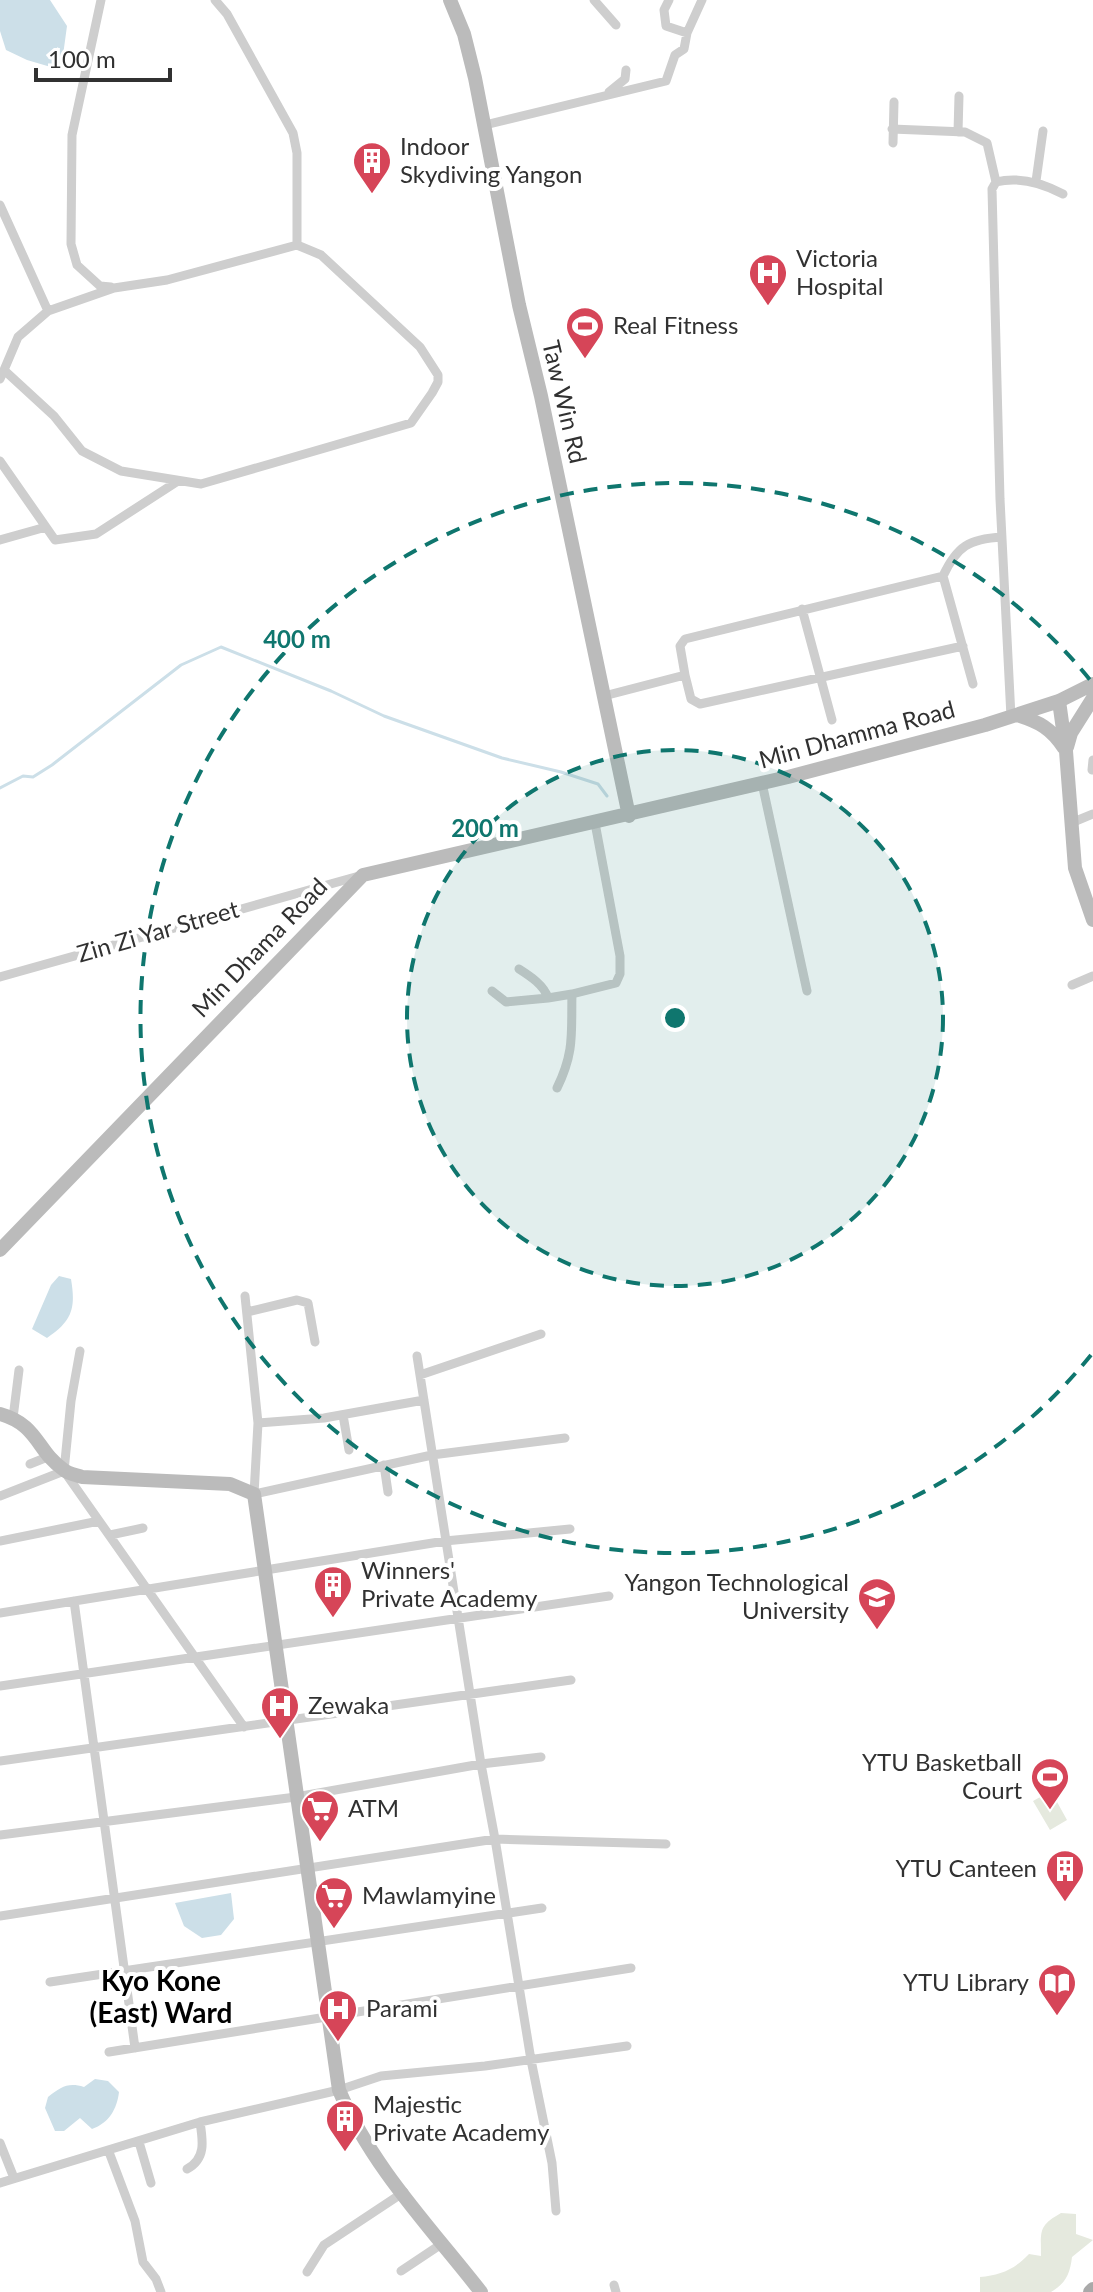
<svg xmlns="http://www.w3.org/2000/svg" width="1093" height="2292" font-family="Lato,sans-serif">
	<rect width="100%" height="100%" fill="#fff"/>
	<path fill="#e5e9de" d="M 1051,1791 L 1067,1820 L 1050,1830 L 1033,1801 Z
		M 1061,2213 L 1076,2214 L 1076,2234 L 1093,2240 L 1072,2257 C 1070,2274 1066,2283 1051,2292 L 980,2292 L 980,2277 C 1000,2275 1014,2270 1029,2254 L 1041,2256 C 1041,2231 1038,2226 1061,2213 Z"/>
	<path fill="#ccdfe8" d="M 0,0 L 50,0 L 67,26 L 61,70 L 27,60 L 6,50 L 0,31 Z
		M 59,1276 L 71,1279 C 76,1309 72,1321 47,1338 L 32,1329 L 51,1285 Z
		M 231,1893 L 234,1919 L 221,1935 L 202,1938 L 184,1926 L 175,1903 Z
		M 95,2079 L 108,2081 L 119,2092 C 117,2109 109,2123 92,2129 L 80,2118 L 64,2131 L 55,2131 L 45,2108 L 48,2097 C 61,2087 68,2082 84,2087 Z"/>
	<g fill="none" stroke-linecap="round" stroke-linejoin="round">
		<path stroke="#ccdfe8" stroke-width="3" d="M 0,788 L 23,776 L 33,777 L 52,765 L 181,665 L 221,647 L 331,691 L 384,716 L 502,758 L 561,772 L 598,784 L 607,796"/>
		<path stroke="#cecece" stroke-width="9" d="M 101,0 L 72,135 L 71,244 L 77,265 L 100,286 L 111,287
			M 594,0 L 616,25
			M 669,0 L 664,10 L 666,26 L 687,33
			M 609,92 L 625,79 L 626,70
			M 485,125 L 666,81 L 675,55 L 684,49 L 687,33 L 702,0
			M 892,129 L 965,132 L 987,143 L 996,182
			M 958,132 L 959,96
			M 893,143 L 894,102
			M 1036,181 L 1043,131
			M 0,205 L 48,311
			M 4,370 L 18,337 L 48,311 L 114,288 L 167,280 L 297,245 L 297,153 L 293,133 L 227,14 L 215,0
			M 0,379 L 4,370 L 54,416 L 82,451 L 121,471 L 201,484 L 411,423 L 432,393 L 438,382 L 438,375 L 420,347 L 321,255 L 297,245
			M 0,461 L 55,540 L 96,534 L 178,481
			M 0,540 L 46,527
			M 802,609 L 832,720
			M 685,675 L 680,646 L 685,639 L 943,576
			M 973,684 L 943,576 C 957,546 969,539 1002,537
			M 604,696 L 685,675 L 691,699 L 700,704 L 963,646
			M 1011,717 L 1000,499 L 992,189 L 996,182 C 1020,176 1042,183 1063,194
			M 1092,770 L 1093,760
			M 762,783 L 807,991
			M 1071,823 L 1093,814
			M 519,969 C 530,976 544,985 548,998 L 572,994
			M 0,977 L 359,876
			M 1072,985 L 1093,976
			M 492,991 L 506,1002 L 548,998
			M 557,1088 C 575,1051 571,1033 572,994 L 616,983 L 620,974 L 620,956 L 595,823
			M 245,1296 L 258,1423 L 254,1494 L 432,1455 L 565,1438
			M 247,1312 L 297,1300 L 308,1303 L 315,1342
			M 417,1356 L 481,1764 L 495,1839 L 531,2060 L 552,2163 L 556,2211
			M 420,1375 L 541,1334
			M 343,1415 L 349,1450
			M 13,1418 L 19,1370
			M 258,1423 L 324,1418 L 424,1400
			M 30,1464 L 50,1456
			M 384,1465 L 388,1492
			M 64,1471 L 244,1727
			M 64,1471 L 71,1401 L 80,1351
			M 0,1496 L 64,1471
			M 110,1535 L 143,1528
			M 0,1541 L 99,1521
			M 74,1601 L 135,2048
			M 0,1613 L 445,1541 L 570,1529
			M 0,1686 L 609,1596
			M 0,1761 L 571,1680
			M 0,1835 L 296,1797 L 481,1764 L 541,1757
			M 0,1916 L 495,1839 L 666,1844
			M 50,1982 L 542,1908
			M 109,2052 L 631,1968
			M 139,2142 L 151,2183
			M 0,2143 L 14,2178
			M 109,2152 L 135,2221 L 143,2262 L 156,2279 L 161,2292
			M 187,2169 C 206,2159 203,2141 200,2122
			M 0,2183 L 200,2122 L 339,2090 L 381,2076 L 485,2066 L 627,2046
			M 401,2271 L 443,2243
			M 307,2272 L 324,2245 L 404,2192
			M 614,2285 L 616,2292"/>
		<path stroke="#bbb" stroke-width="14" d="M 450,0 L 464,34 L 475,78 L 519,305 L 541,396 L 629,816
			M 1059,701 L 1066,751 L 1075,868 L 1093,920
			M 1017,715 C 1039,722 1051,728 1064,748
			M 1067,747 L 1071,733 L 1093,698
			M 0,1250 L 363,875 L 788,777 L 985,725 L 1059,701 L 1093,684
			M 0,1414 C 39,1425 36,1451 64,1470 C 69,1474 77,1475 82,1477 L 230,1484 L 254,1494 L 339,2090 C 371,2166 431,2228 481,2292"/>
		<path stroke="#a9a9a9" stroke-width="14" d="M 1090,2292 L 1093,2289"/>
	</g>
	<circle cx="675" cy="1018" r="268" fill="#0f766e" fill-opacity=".12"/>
	<g fill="none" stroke="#0f766e" stroke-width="4" stroke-dasharray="14 10">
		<circle cx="675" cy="1018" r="268"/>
		<path d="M1091 1355A535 535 0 1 1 1091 681"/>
	</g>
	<defs>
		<g id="building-pin" transform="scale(2)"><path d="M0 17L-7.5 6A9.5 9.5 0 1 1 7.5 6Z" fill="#d64558" stroke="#fff"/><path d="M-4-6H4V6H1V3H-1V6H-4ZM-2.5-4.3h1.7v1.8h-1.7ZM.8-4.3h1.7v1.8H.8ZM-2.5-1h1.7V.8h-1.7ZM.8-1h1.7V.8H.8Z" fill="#fff"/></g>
		<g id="hospital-pin" transform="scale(2)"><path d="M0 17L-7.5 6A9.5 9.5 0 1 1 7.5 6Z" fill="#d64558" stroke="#fff"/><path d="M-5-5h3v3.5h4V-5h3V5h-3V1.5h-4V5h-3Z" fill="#fff"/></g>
		<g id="stadium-pin" transform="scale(2)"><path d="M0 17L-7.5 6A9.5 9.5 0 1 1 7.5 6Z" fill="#d64558" stroke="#fff"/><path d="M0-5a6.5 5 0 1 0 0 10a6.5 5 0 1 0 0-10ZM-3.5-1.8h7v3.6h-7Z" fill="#fff"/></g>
		<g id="university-pin" transform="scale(2)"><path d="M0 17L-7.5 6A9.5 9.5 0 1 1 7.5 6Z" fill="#d64558" stroke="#fff"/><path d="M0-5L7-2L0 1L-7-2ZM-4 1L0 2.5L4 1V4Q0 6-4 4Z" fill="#fff"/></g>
		<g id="supermarket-pin" transform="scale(2)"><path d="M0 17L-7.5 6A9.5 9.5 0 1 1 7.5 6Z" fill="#d64558" stroke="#fff"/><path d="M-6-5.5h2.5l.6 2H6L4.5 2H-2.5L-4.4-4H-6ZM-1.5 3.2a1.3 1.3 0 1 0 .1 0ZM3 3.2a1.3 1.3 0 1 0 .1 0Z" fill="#fff"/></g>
		<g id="library-pin" transform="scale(2)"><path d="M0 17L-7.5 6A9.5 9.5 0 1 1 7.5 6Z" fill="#d64558" stroke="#fff"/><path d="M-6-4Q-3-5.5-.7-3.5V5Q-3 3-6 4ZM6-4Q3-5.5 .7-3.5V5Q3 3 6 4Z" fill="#fff"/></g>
	</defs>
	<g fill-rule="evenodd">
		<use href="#building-pin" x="372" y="161"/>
		<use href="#hospital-pin" x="768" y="273"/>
		<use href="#stadium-pin" x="585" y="326"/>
		<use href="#building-pin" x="333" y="1585"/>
		<use href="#university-pin" x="877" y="1597"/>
		<use href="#hospital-pin" x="280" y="1706"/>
		<use href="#stadium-pin" x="1050" y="1777"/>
		<use href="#supermarket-pin" x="320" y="1809"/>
		<use href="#building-pin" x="1065" y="1869"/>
		<use href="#supermarket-pin" x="334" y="1896"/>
		<use href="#library-pin" x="1057" y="1983"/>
		<use href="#hospital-pin" x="338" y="2009"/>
		<use href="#building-pin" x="345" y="2119"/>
	</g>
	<g text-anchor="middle" stroke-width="8" stroke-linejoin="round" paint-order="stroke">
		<g font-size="24" fill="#313131" stroke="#fff" text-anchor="start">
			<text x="400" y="155">Indoor<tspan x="400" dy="28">Skydiving Yangon</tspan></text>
			<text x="796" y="267">Victoria<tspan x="796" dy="28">Hospital</tspan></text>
			<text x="613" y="334">Real Fitness</text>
			<text x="361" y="1579">Winners'<tspan x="361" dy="28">Private Academy</tspan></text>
			<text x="849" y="1591" text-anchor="end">Yangon Technological<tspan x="849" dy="28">University</tspan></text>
			<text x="308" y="1714">Zewaka</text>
			<text x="1022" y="1771" text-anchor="end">YTU Basketball<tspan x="1022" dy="28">Court</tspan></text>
			<text x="348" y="1817">ATM</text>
			<text x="1037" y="1877" text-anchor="end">YTU Canteen</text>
			<text x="362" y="1904">Mawlamyine</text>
			<text x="1029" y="1991" text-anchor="end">YTU Library</text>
			<text x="366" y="2017">Parami</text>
			<text x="373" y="2113">Majestic<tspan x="373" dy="28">Private Academy</tspan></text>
		</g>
		<g font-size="24" fill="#313131" stroke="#fff">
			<text transform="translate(564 402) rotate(77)" y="8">Taw Win Rd</text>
			<text transform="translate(857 735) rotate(-15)" y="8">Min Dhamma Road</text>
			<text transform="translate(158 932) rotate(-16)" y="8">Zin Zi Yar Street</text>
			<text transform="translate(260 948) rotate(-46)" y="8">Min Dhama Road</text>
		</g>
		<g font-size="28" font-weight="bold" fill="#000" stroke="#fff">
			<text x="161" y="1991">Kyo Kone<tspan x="161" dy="32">(East) Ward</tspan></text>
		</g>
	</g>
	<circle cx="675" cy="1018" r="12" fill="#0f766e" stroke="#fff" stroke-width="4"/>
	<g font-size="24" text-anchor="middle" font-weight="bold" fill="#0f766e" stroke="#fff" stroke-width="8" stroke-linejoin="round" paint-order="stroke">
		<text x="297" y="648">400 m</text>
		<text x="485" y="837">200 m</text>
	</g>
	<path d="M36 68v12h134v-12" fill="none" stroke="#313131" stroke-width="4"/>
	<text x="48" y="68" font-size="24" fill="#313131" stroke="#ffffff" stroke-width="6" paint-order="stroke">100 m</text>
</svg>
